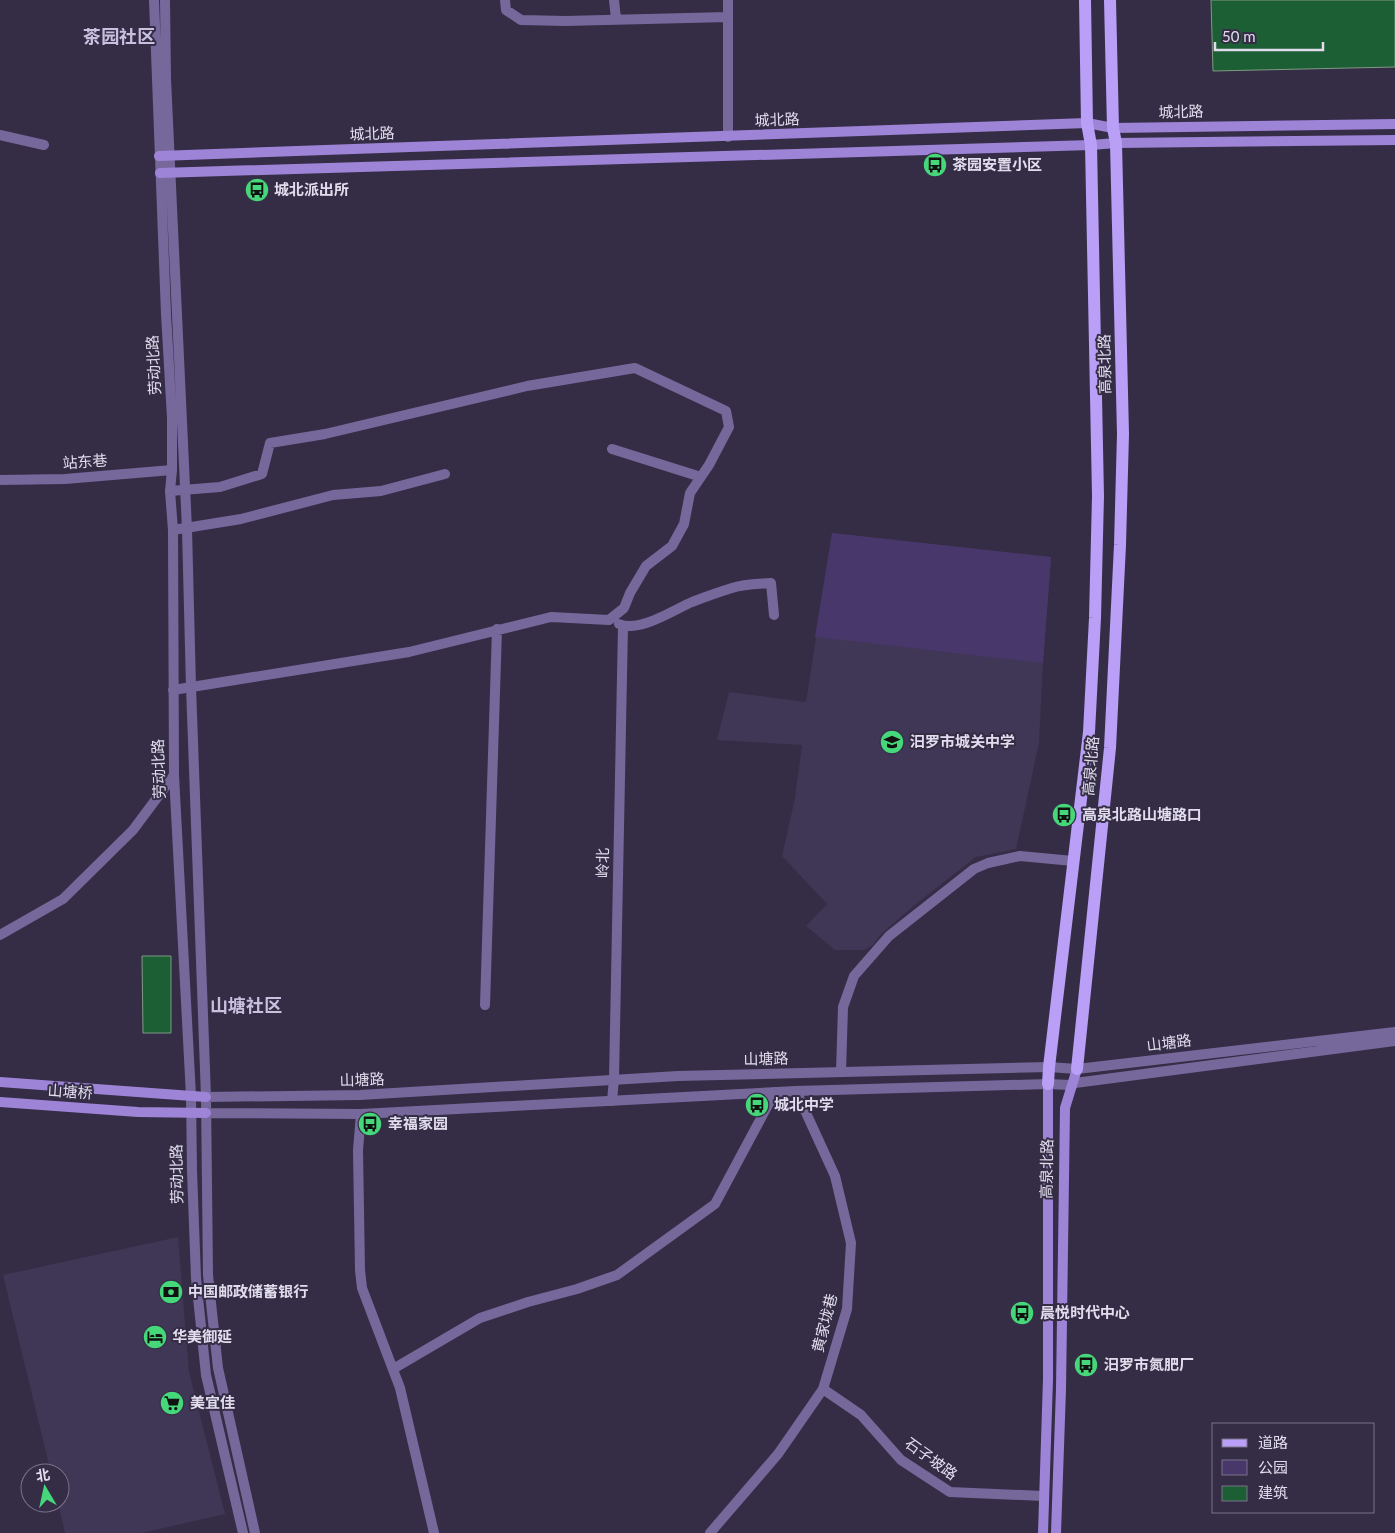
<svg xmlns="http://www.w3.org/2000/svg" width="1395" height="1533" font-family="Lato,'Noto Sans SC',sans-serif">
	<rect width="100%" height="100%" fill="#352d46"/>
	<path fill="#403655" d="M 832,533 L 1051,557 L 1043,663 L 1039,743 L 1016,849 L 976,857 L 916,904 L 881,934 L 873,945 L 864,950 L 835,950 L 806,926 L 827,904 L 782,856 L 795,798 L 802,745 L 717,740 L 729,692 L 806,702 Z
		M 178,1237 L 189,1372 L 225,1514 L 142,1533 L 65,1533 L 58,1503 L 60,1503 L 60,1473 L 51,1473 L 3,1275 Z"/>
	<path fill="#48376b" d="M 832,533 L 1051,557 L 1043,663 L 815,637 Z"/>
	<path fill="#1d5f34" stroke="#7f9a85" d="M 1211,0 L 1395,0 L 1395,67 L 1213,71 Z
		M 142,956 L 171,956 L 171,1033 L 143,1033 Z"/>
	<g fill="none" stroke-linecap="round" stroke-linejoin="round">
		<path stroke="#77689c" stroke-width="10" d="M 505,0 L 506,10 L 521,20 L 565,21 L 728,17
			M 614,0 L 616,19
			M 728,0 L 728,137
			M 0,135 L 44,145
			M 612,449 L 701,477
			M 0,480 L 65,479 L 172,470
			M 170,491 L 220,487 L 262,474 L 270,443 L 325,434 L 527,386 L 635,368 L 726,411 L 729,427 L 709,465 L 690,493 L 684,524 L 672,546 L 646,566 L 630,593 L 624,608 L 609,620 L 551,617 L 409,652 L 173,690
			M 173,530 L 241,519 L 333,495 L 381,491 L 445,474
			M 619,624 C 640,633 673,610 692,602 C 705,597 719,592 732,588 C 744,584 759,584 771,583 L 774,615
			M 0,935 L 63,899 L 133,830 L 174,775
			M 485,1005 L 497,629
			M 841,1072 L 843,1007 L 854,976 L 889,936 L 974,869 L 988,863 L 1020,856 L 1073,861
			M 612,1101 L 614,1079 L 623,626
			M 361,1114 L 358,1150 L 360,1270 L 362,1288 L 400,1388 L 434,1533
			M 393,1369 L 480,1318 L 528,1302 L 577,1289 L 617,1275 L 715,1204 L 775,1092
			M 823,1389 L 861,1415 L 901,1460 L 950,1492 L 1044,1496
			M 710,1533 L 778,1454 L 823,1389 L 847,1309 L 851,1243 L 835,1176 L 796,1091"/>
		<path stroke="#77689c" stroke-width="10" d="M 154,0 L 166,314 L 172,418 L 172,470 L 170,491 L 173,530 L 174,775 L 191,1096 L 192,1171 L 196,1278 L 206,1375 L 243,1533
			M 165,0 L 166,79 L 187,529 L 191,687 L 206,1097 L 208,1275 L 218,1368 L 255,1533
			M 206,1097 L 360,1095 L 678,1076 L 1049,1067 L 1077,1069 L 1395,1032
			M 206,1113 L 361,1114 L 796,1091 L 1048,1084 L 1070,1085 L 1075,1083 L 1395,1041"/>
		<path stroke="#9e84d7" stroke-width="10" d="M 159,156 L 1087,123 L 1113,128 L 1395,124
			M 160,173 L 1091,145 L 1116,143 L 1395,140
			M 0,1082 L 206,1097
			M 0,1102 L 138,1112 L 206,1113
			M 1043,1533 L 1048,1379 L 1048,1084
			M 1056,1533 L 1061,1389 L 1065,1108 L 1077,1069"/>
		<path stroke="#b99ff5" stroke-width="12" d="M 1077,1069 L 1110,748 L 1120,545 L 1123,434 L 1116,143 L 1113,128 L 1110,0
			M 1048,1084 L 1049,1067 L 1089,732 L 1095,618 L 1098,496 L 1091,145 L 1087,123 L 1085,0"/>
	</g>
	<defs>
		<g id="bus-disc" transform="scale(1.25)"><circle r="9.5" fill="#45d77a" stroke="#352d46"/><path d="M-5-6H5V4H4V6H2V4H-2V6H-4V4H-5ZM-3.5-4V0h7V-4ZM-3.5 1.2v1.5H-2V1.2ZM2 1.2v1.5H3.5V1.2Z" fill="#111"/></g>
		<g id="school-disc" transform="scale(1.25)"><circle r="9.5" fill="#45d77a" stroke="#352d46"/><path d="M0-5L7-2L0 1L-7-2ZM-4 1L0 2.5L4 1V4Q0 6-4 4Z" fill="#111"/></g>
		<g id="bank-disc" transform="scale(1.25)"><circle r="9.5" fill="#45d77a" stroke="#352d46"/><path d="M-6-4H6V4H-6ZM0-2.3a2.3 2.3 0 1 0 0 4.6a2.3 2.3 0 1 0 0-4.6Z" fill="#111"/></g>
		<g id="hotel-disc" transform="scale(1.25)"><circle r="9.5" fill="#45d77a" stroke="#352d46"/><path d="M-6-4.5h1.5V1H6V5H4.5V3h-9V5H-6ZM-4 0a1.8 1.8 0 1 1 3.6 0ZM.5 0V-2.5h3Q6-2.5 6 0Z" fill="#111"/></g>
		<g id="supermarket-disc" transform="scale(1.25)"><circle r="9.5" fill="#45d77a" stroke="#352d46"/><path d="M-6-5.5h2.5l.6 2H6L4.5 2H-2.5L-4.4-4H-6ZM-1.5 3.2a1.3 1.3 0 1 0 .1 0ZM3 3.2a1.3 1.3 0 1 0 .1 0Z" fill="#111"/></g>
	</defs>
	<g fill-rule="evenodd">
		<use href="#bus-disc" x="935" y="165"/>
		<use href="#bus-disc" x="257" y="190"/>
		<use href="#school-disc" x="892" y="742"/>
		<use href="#bus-disc" x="1064" y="815"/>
		<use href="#bus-disc" x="757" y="1105"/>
		<use href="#bus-disc" x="370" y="1124"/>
		<use href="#bank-disc" x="171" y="1292"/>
		<use href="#bus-disc" x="1022" y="1313"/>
		<use href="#hotel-disc" x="155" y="1337"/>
		<use href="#bus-disc" x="1086" y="1365"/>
		<use href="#supermarket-disc" x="172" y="1403"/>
	</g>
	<g text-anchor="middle" stroke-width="4" stroke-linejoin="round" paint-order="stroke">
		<g font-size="15" fill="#e1dded" stroke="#352d46">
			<text transform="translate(1181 112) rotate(-1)" y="5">城北路</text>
			<text transform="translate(777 120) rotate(-2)" y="5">城北路</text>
			<text transform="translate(372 134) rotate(-2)" y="5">城北路</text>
			<text transform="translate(1105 364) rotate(-91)" y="5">高泉北路</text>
			<text transform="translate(154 365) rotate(-93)" y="5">劳动北路</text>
			<text transform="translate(85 462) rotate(-4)" y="5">站东巷</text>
			<text transform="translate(1091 766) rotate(-85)" y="5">高泉北路</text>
			<text transform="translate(159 769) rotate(-92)" y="5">劳动北路</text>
			<text transform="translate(603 863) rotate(-89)" y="5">岭北</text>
			<text transform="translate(1169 1043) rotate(-7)" y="5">山塘路</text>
			<text transform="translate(766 1059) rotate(-1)" y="5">山塘路</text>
			<text transform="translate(362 1080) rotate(-2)" y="5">山塘路</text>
			<text transform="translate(70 1092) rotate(4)" y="5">山塘桥</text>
			<text transform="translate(1047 1169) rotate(-89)" y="5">高泉北路</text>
			<text transform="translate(177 1174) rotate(-91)" y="5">劳动北路</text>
			<text transform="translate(825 1323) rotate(-76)" y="5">黄家垅巷</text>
			<text transform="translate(931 1459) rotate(36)" y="5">石子坡路</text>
		</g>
		<g font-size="15" font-weight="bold" fill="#e1dded" stroke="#352d46" text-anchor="start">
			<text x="952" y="170">茶园安置小区</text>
			<text x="274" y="195">城北派出所</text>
			<text x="910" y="747">汨罗市城关中学</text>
			<text x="1082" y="820">高泉北路山塘路口</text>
			<text x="774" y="1110">城北中学</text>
			<text x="388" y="1129">幸福家园</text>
			<text x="188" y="1297">中国邮政储蓄银行</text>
			<text x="1040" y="1318">晨悦时代中心</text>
			<text x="172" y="1342">华美御延</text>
			<text x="1104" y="1370">汨罗市氮肥厂</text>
			<text x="190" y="1408">美宜佳</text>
		</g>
		<g font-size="18" font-weight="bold" fill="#c8c0df" stroke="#352d46">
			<text x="119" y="43">茶园社区</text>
			<text x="246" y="1012">山塘社区</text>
		</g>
	</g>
	<rect x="1212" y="1423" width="162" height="90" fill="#352d46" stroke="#7a7389"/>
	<rect x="1222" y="1439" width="25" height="8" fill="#b99ff5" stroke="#7a7389"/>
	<text x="1258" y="1448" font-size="15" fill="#e1dded">道路</text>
	<rect x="1222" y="1460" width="25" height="15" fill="#48376b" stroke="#7a7389"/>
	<text x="1258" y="1473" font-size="15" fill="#e1dded">公园</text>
	<rect x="1222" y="1486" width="25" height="15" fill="#1d5f34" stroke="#7a7389"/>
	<text x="1258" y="1498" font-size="15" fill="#e1dded">建筑</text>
	<g transform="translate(45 1488) rotate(351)"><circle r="24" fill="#352d46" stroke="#7a7389"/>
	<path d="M0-4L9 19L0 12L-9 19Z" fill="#45d77a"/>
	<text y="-8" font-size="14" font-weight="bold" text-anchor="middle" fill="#e1dded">北</text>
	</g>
	<path d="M1215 42v8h108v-8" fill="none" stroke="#e1dded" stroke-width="2.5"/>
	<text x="1222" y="42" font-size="15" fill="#e1dded" stroke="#352d46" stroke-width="4" paint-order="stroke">50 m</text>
</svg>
